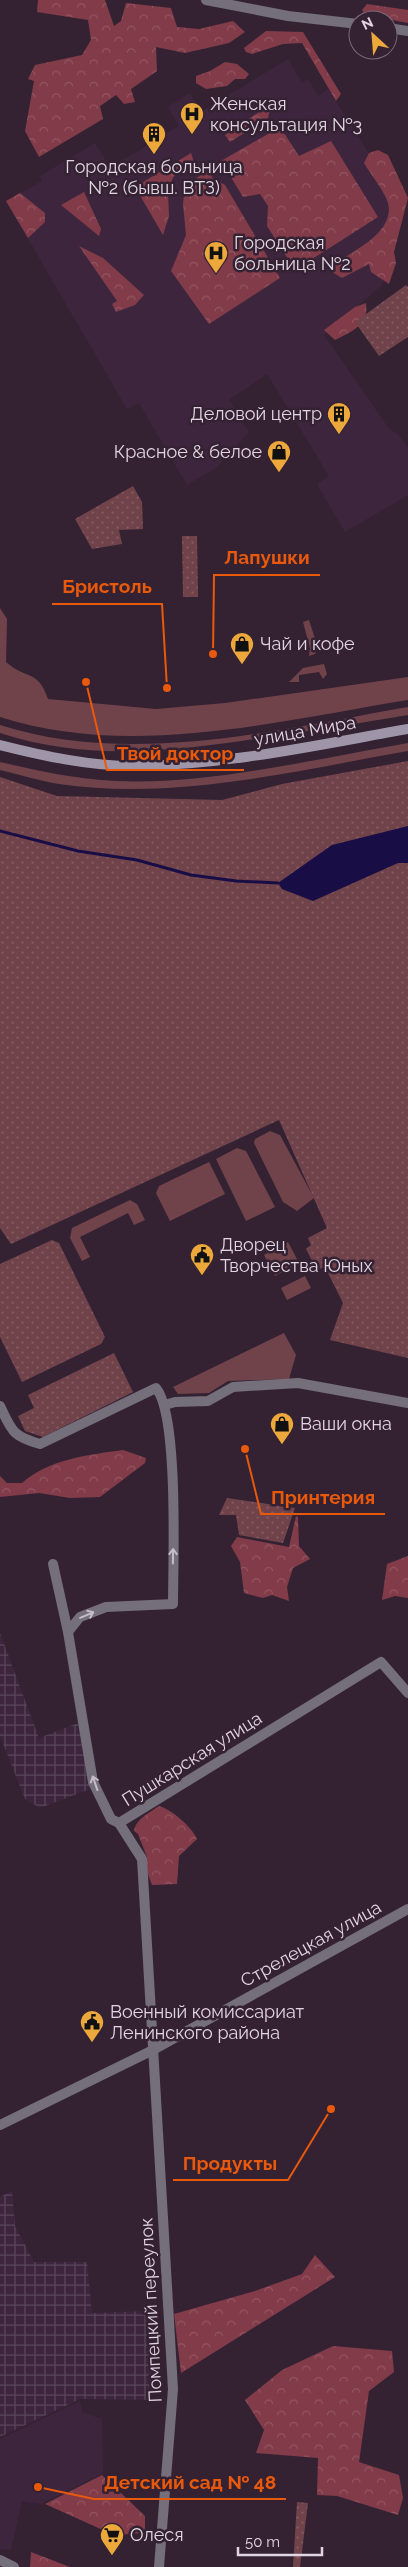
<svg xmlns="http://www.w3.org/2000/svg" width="408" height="2567" font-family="Raleway,sans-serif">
	<defs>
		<pattern id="industrial-grid" width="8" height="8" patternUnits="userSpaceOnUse" patternTransform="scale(1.25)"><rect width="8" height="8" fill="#3d263d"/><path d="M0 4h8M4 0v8" fill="none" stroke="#594559"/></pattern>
		<pattern id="forest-crowns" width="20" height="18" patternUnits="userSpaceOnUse" patternTransform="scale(1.25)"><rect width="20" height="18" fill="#823b48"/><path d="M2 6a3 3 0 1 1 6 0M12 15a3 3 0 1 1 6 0" fill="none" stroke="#935662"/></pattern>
		<pattern id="park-dots" width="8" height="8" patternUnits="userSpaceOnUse" patternTransform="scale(1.25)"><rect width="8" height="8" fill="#70434a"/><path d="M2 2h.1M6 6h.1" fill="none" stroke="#845d64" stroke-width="1.8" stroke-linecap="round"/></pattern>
	</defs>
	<rect width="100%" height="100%" fill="#342233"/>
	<path fill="#3d263d" d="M 288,59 L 302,83 L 308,79 L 318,96 L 328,89 L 400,203 L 382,285 L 324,335 L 390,430 L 398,434 L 408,448 L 408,495 L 345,532 L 317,484 L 329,476 L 267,374 L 229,400 L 249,432 L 216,468 L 187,485 L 139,403 L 127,409 L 6,201 L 42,181 L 40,176 L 95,143 L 110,168 L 179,126 L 168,107 L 190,93 L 201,112 Z
		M 80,2401 L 82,2412 L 102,2419 L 103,2473 L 41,2504 L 22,2501 L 11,2550 L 0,2549 L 0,2439 Z"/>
	<path fill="url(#industrial-grid)" d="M 0,1633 L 39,1738 L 78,1723 L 93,1788 L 40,1808 L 25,1799 L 0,1736 Z
		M 12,2191 L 15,2226 L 34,2262 L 87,2262 L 92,2313 L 151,2311 L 152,2400 L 80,2399 L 0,2437 L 0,2197 Z"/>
	<path fill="#70434a" d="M 0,608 L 7,619 L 6,662 C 26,680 38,669 48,699 L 156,709 L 225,703 L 408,677 L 408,700 C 278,721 130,759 0,717 Z
		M 309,620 L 318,648 L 315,654 L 309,656 L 310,648 L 303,622 Z
		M 324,664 L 327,674 L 323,679 L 319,672 L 299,675 L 299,682 L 289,682 L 303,668 Z
		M 408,707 L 408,715 C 368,722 328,728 287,734 C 193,749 93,764 0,733 L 0,725 C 132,767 276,730 408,707 Z
		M 408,743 L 408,751 C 294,771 175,801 59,784 C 39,781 19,774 0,770 L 0,762 C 39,771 76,779 116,781 C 208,785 316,759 408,743 Z
		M 270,1131 L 280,1135 L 314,1198 L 297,1211 L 283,1202 L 254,1143 L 255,1139 Z
		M 237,1148 L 246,1151 L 275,1207 L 246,1221 L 216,1159 Z
		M 209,1162 L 225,1194 L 170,1221 L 156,1193 L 159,1186 Z
		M 130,1200 L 137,1204 L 145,1220 L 134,1225 L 128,1213 L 80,1237 L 90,1257 L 82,1261 L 70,1238 L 72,1228 Z
		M 288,1242 L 299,1263 L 275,1276 L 264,1255 Z
		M 305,1276 L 311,1288 L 287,1300 L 281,1288 Z
		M 284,1333 L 296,1355 L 289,1379 L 228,1381 L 209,1393 L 178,1394 L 173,1387 Z"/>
	<path fill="url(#forest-crowns)" d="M 38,0 L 105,0 L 114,26 L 121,21 L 126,3 L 171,8 L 177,27 L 199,29 L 233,21 L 245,32 L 229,43 L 185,53 L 156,47 L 157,71 L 131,89 L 135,102 L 124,104 L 116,95 L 100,106 L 103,119 L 39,157 L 25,131 L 34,81 L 28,79 L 35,65 L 82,55 L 91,40 L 88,20 L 37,12 Z
		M 367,4 L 408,10 L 408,23 L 365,15 L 362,10 Z
		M 266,31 L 303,32 L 341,94 L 336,101 L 302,43 L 283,44 L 252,54 L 246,52 L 244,48 Z
		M 225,62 L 237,64 L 249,74 L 245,79 L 235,79 L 227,86 L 206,89 L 196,83 L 196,76 L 210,71 Z
		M 270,109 L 268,118 L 230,142 L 225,135 L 259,112 Z
		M 280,127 L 299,156 L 331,141 L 378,217 L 295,270 L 267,226 L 268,206 L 260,194 L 243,197 L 221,161 Z
		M 378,150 L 388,155 L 408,198 L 394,252 L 396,263 L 389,284 L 371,272 L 369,264 L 342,278 L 332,272 L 328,267 C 349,254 396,233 388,203 C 384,190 371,175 364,163 L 369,153 Z
		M 191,153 L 194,162 L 173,177 L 168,193 L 169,216 L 163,235 L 135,187 Z
		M 210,169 L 212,178 L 225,185 L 280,278 L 209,324 L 171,271 L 186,235 L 183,204 L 185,186 Z
		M 84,192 L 101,229 L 99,236 L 61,205 Z
		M 20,193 L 45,213 L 45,222 L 28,238 L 6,201 Z
		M 79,246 L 103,258 L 144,295 L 135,305 L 116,312 L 112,304 L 117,301 Z
		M 366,303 C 369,325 353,331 335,340 L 324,330 L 355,307 Z
		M 123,1450 L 146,1458 L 145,1463 L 100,1497 L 70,1498 L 39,1493 L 0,1497 L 0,1476 L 7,1483 L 22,1483 C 49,1459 88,1455 123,1450 Z
		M 296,1516 L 298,1517 L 299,1546 L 310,1559 L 293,1568 L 287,1587 L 289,1601 L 272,1595 L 263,1598 L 244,1593 L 240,1562 L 231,1546 L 237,1537 L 289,1547 Z
		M 408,1556 L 408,1598 L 395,1596 L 382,1600 L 387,1564 Z
		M 159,1806 C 171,1809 192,1827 197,1839 L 179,1856 L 177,1884 L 152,1885 L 146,1869 L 147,1857 L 138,1834 L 134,1831 C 136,1819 149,1813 159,1806 Z
		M 315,2255 L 335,2277 L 181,2373 L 174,2314 L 255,2291 L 302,2274 Z
		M 333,2346 L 392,2351 L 394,2372 L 369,2391 L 359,2462 L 399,2475 L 403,2498 L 398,2515 L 337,2496 L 317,2495 L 318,2458 L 256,2453 L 264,2430 L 245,2400 L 282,2370 Z
		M 102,2475 L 145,2516 L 145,2533 L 114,2535 L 45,2504 Z
		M 31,2552 L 70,2567 L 30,2567 Z"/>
	<path fill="url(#park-dots)" d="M 406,285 L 408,287 L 408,337 L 379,356 L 355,322 Z
		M 133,486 L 142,502 L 143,529 L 119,530 L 122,544 L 92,549 L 75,519 Z
		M 182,536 L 197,536 L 198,597 L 183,597 Z
		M 408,761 L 408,1358 L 330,1340 L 343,1303 L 325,1267 L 317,1270 L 306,1249 L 311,1245 L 308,1238 L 327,1228 L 279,1120 L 11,1244 L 0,1228 L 0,777 L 57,796 L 222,800 L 282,784 Z
		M 52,1240 L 59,1243 L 105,1337 L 101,1344 L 22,1382 L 0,1337 L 0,1264 Z
		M 114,1353 L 133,1392 L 43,1437 L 25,1431 L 18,1416 L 34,1408 L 28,1395 Z
		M 227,1498 L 295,1508 L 283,1543 L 239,1535 L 236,1515 L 219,1515 Z
		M 297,2502 L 308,2503 L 300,2567 L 293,2567 Z"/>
	<path fill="#190d46" d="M 408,826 L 408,863 L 398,863 L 313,901 L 282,889 L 278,883 L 332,845 Z"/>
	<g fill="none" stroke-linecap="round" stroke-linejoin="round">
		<path stroke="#190d46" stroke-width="3" d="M 0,831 L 78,851 L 137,860 L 191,875 L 236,881 L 278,883"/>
		<path stroke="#746f7a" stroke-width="10" d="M 206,0 L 288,16 L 358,24
			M 388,28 L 408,31
			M 165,1405 L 175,1402 L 208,1401 L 233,1387 L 298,1383 L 408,1403
			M 53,1564 L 68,1632
			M 119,1823 L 381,1662 L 408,1693
			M 0,2125 L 151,2051"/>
		<path stroke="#746f7a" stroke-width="10" d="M 0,1406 C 12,1431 12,1436 40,1444 L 156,1388 C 179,1415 173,1564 173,1604 L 106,1607 L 80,1617 L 68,1632 L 93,1782 L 111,1819 L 119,1823 L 142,1859 L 173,2389 L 159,2567
			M 151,2051 L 408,1909
			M 0,2560 L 14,2567"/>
		<path stroke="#9e96a8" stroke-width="10" d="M 0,745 C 44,756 89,766 134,766 C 227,765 317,745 408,729"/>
	</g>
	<defs><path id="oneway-shaft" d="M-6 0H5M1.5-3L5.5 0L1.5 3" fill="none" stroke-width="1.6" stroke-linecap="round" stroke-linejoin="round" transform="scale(1.25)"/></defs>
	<g stroke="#c6bcc7">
		<use href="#oneway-shaft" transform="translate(173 1556) rotate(-89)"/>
		<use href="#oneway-shaft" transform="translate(87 1615) rotate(-23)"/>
		<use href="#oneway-shaft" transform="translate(95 1783) rotate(-109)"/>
	</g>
	<defs>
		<g id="hospital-pin" transform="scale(1.25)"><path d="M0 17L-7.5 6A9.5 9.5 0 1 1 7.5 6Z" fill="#eda83c" stroke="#342233"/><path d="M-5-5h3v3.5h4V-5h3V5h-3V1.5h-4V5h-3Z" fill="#111"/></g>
		<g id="building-pin" transform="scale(1.25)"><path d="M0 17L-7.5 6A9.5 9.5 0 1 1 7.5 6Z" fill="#eda83c" stroke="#342233"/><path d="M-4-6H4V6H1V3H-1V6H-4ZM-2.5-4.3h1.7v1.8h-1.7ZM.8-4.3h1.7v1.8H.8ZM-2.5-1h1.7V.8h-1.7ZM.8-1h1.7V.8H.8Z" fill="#111"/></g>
		<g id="shop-pin" transform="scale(1.25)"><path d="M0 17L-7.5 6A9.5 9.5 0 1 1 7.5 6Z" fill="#eda83c" stroke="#342233"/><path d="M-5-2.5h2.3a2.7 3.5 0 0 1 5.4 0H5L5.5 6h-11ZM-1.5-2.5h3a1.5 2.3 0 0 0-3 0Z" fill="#111"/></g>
		<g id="civic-pin" transform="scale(1.25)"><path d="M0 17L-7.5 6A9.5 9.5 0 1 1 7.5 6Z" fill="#eda83c" stroke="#342233"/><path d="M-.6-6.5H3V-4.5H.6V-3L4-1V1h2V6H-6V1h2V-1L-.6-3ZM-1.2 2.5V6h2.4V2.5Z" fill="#111"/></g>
		<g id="supermarket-pin" transform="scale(1.25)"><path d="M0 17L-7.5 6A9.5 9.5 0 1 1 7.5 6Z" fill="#eda83c" stroke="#342233"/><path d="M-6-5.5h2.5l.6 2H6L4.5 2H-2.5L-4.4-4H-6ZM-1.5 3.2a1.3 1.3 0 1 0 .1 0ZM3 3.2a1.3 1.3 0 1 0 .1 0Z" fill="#111"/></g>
	</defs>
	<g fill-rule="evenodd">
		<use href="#hospital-pin" x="192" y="114"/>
		<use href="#building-pin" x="154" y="134"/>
		<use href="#hospital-pin" x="216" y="253"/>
		<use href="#building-pin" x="339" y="414"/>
		<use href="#shop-pin" x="279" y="452"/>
		<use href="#shop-pin" x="242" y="644"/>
		<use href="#civic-pin" x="202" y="1255"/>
		<use href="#shop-pin" x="282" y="1424"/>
		<use href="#civic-pin" x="92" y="2022"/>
		<use href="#supermarket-pin" x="112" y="2535"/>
	</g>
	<g text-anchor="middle" stroke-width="5" stroke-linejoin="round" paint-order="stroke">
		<g font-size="18" fill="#e1d5e1" stroke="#342233" text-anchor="start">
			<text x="210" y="110">Женская<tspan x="210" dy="21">консультация №3</tspan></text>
			<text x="154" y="173" text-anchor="middle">Городская больница<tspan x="154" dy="21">№2 (бывш. ВТЗ)</tspan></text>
			<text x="234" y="249">Городская<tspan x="234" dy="21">больница №2</tspan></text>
			<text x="322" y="420" text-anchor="end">Деловой центр</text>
			<text x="262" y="458" text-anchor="end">Красное &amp; белое</text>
			<text x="260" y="650">Чай и кофе</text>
			<text x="220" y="1251">Дворец<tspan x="220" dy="21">Творчества Юных</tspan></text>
			<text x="300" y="1430">Ваши окна</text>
			<text x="110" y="2018">Военный комиссариат<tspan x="110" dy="21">Ленинского района</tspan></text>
			<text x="130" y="2541">Олеся</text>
		</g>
		<g font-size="18" fill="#e1d5e1" stroke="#342233">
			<text transform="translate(305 731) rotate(-10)" y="6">улица Мира</text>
			<text transform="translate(192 1759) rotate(-32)" y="6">Пушкарская улица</text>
			<text transform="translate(311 1944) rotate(-29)" y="6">Стрелецкая улица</text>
			<text transform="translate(151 2310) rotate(-93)" y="6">Помпецкий переулок</text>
		</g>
	</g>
	<path fill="none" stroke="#e8590c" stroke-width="2" d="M213 654L214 575H320M167 688L162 604H52M86 682L107 770H244M245 1449L261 1514H385M331 2109L288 2180H173M38 2487L94 2499H286"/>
	<g fill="#e8590c" stroke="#342233" stroke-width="2">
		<circle cx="213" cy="654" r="5"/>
		<circle cx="167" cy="688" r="5"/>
		<circle cx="86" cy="682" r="5"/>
		<circle cx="245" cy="1449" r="5"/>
		<circle cx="331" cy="2109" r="5"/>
		<circle cx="38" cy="2487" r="5"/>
	</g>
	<g font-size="19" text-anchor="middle" font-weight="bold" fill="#e8590c" stroke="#342233" stroke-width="5" stroke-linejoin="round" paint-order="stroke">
		<text x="267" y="564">Лапушки</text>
		<text x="107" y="593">Бристоль</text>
		<text x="175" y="760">Твой доктор</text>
		<text x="323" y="1504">Принтерия</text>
		<text x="230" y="2170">Продукты</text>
		<text x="190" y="2489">Детский сад № 48</text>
	</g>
	<g transform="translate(373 35) rotate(334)"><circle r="24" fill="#342233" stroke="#796a79"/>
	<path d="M0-4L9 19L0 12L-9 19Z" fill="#eda83c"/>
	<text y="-8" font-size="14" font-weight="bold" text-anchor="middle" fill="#e1d5e1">N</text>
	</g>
	<path d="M238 2547v8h84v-8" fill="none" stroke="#e1d5e1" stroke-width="2.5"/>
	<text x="245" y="2547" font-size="15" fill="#e1d5e1" stroke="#342233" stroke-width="4" paint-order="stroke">50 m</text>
</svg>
